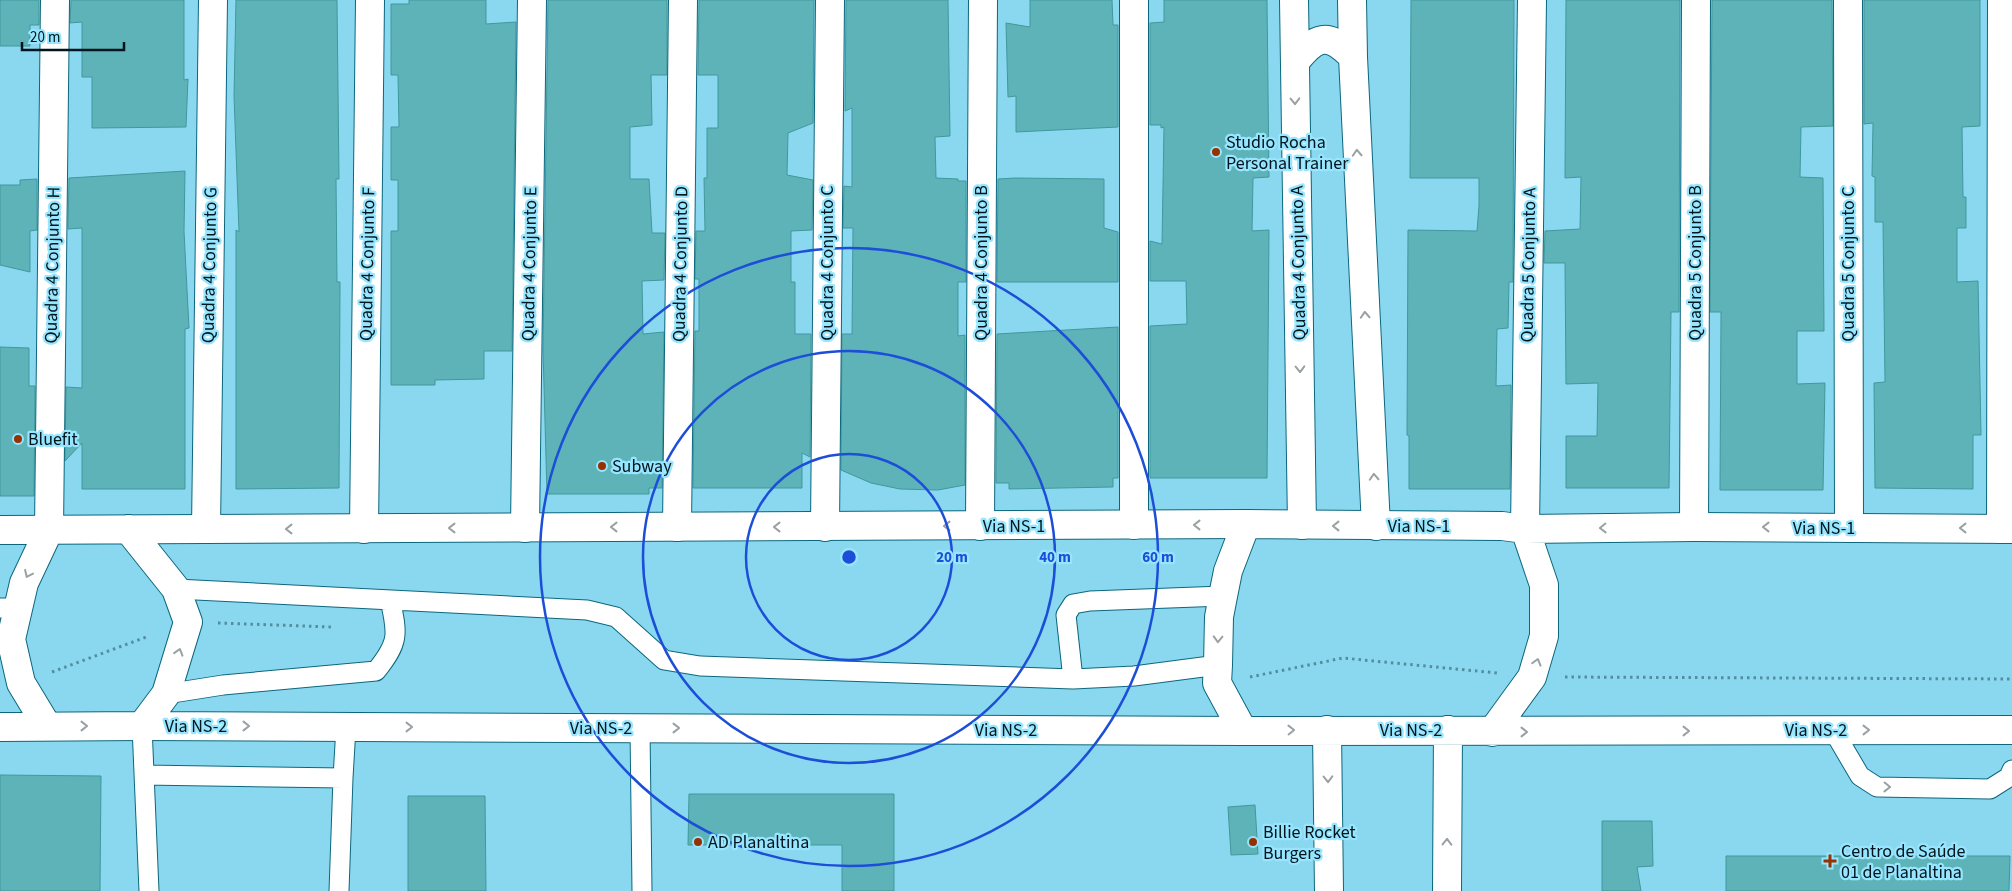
<svg xmlns="http://www.w3.org/2000/svg" width="2012" height="891" font-family="'Source Sans 3',sans-serif">
	<rect width="100%" height="100%" fill="#8ad8f0"/>
	<path fill="#5db3b8" stroke="#40989d" d="M 0,0 L 39,0 L 39,25 L 30,25 L 30,46 L 0,46 Z
		M 71,0 L 184,0 L 184,80 L 188,79 L 186,127 L 92,128 L 92,77 L 82,77 L 82,22 L 70,23 Z
		M 236,0 L 337,0 L 339,179 L 336,179 L 337,282 L 340,282 L 339,488 L 236,489 L 236,230 L 239,232 L 234,96 Z
		M 409,0 L 486,0 L 486,24 L 516,22 L 512,351 L 484,351 L 484,379 L 435,380 L 435,385 L 391,385 L 391,231 L 398,231 L 398,180 L 391,180 L 391,127 L 399,127 L 398,75 L 391,75 L 391,4 L 409,4 Z
		M 548,0 L 667,0 L 667,75 L 651,75 L 652,125 L 630,127 L 630,179 L 649,179 L 652,233 L 665,233 L 664,280 L 642,281 L 643,334 L 664,332 L 662,488 L 649,488 L 649,494 L 547,494 L 543,350 Z
		M 699,0 L 814,0 L 813,123 L 788,133 L 787,175 L 813,180 L 812,230 L 791,231 L 791,282 L 795,282 L 795,334 L 811,334 L 810,457 L 802,453 L 802,488 L 693,488 L 695,331 L 699,331 L 699,279 L 695,279 L 696,231 L 705,231 L 704,178 L 707,178 L 707,128 L 718,128 L 718,75 L 698,75 Z
		M 846,0 L 948,0 L 950,136 L 935,137 L 936,178 L 958,179 L 958,181 L 966,181 L 966,282 L 958,282 L 958,336 L 965,335 L 965,485 L 938,490 L 900,489 L 871,483 L 841,470 L 842,334 L 852,334 L 853,228 L 843,228 L 844,186 L 852,187 L 852,108 L 845,111 Z
		M 1030,0 L 1112,0 L 1113,25 L 1118,25 L 1118,127 L 1016,132 L 1016,96 L 1008,97 L 1006,23 L 1030,27 Z
		M 1164,0 L 1267,0 L 1269,177 L 1253,178 L 1252,231 L 1269,230 L 1267,478 L 1150,478 L 1150,326 L 1187,324 L 1186,281 L 1150,281 L 1150,241 L 1162,244 L 1164,127 L 1161,128 L 1161,125 L 1150,125 L 1150,23 L 1164,22 Z
		M 1411,0 L 1514,0 L 1513,282 L 1509,282 L 1508,328 L 1497,329 L 1496,386 L 1511,385 L 1510,489 L 1409,489 L 1409,436 L 1407,435 L 1408,230 L 1477,231 L 1479,206 L 1479,178 L 1410,178 Z
		M 1566,0 L 1680,0 L 1679,312 L 1671,312 L 1669,488 L 1566,488 L 1566,436 L 1597,436 L 1598,383 L 1566,384 L 1565,263 L 1544,263 L 1545,231 L 1580,229 L 1581,177 L 1565,178 Z
		M 1712,0 L 1832,0 L 1833,126 L 1801,127 L 1800,177 L 1823,178 L 1824,331 L 1797,331 L 1797,384 L 1825,383 L 1823,490 L 1720,490 L 1721,312 L 1710,312 Z
		M 1864,0 L 1980,0 L 1980,126 L 1962,127 L 1963,197 L 1966,197 L 1966,228 L 1957,228 L 1957,282 L 1978,281 L 1981,435 L 1973,435 L 1973,489 L 1875,488 L 1874,383 L 1885,382 L 1883,222 L 1875,222 L 1875,177 L 1872,176 L 1873,123 L 1864,124 Z
		M 185,171 L 184,231 L 189,328 L 185,329 L 185,489 L 82,489 L 82,443 L 65,461 L 66,387 L 82,388 L 82,228 L 68,229 L 69,178 Z
		M 1015,178 L 1104,179 L 1104,228 L 1118,232 L 1118,282 L 997,282 L 998,179 Z
		M 37,179 L 37,230 L 30,231 L 30,272 L 0,265 L 0,185 L 20,185 L 20,180 Z
		M 1118,327 L 1118,478 L 1113,478 L 1113,487 L 1009,489 L 1009,483 L 996,483 L 997,334 Z
		M 0,347 L 29,348 L 29,386 L 35,386 L 34,496 L 0,496 Z
		M 0,775 L 101,776 L 100,891 L 0,891 Z
		M 689,794 L 894,794 L 894,891 L 842,891 L 842,845 L 688,845 Z
		M 408,796 L 485,796 L 486,891 L 408,891 Z
		M 1255,805 L 1258,854 L 1231,855 L 1228,807 Z
		M 1602,821 L 1652,821 L 1653,866 L 1637,867 L 1641,891 L 1602,891 Z
		M 1726,856 L 2010,856 L 2009,891 L 1726,891 Z"/>
	<g fill="none" stroke-linecap="round" stroke-linejoin="round">
		<g stroke="#0c677d" stroke-width="21">
			<path id="service" d="M 176,589 L 587,610 L 616,617 L 664,660 L 700,666 L 1073,679 L 1134,676 L 1218,665
				M 0,608 L 18,608
				M 1073,679 L 1066,615 L 1073,604 L 1090,601 L 1223,596
				M 166,694 L 223,685 L 376,671 C 399,643 398,634 390,600
				M 142,726 L 149,891
				M 640,728 L 642,891
				M 1833,730 L 1860,776 L 1877,787 L 1990,789 L 2009,777 L 2012,770
				M 144,775 L 343,778 L 346,727
				M 339,891 L 343,778"/>
		</g>
		<g stroke="#0c677d" stroke-width="30">
			<path id="minor" d="M 1134,0 L 1134,525
				M 1848,0 L 1849,528
				M 980,526 L 983,0
				M 677,527 L 683,0
				M 825,527 L 830,0
				M 1694,527 L 1696,0
				M 525,528 L 532,0
				M 206,529 L 213,0
				M 364,529 L 370,0
				M 1525,529 L 1532,0
				M 2001,529 L 2002,0
				M 49,530 L 55,0"/>
		</g>
		<g stroke="#0c677d" stroke-width="30">
			<path id="tertiary" d="M 1294,0 L 1302,525
				M 1352,0 L 1353,57 L 1376,526
				M 1295,62 C 1316,36 1327,31 1353,57
				M 128,529 L 176,589 L 188,622 L 166,694 L 142,726
				M 0,530 L 1246,524
				M 47,726 L 21,683 L 11,639 L 24,583 L 49,530
				M 0,727 L 142,726 L 1243,731"/>
		</g>
		<g stroke="#0c677d" stroke-width="30">
			<path id="primary" d="M 2012,529 L 1694,527 L 1525,529 L 1502,526 L 1246,524 L 1228,571 L 1223,596 L 1219,617 L 1218,665 L 1217,683 L 1243,731 L 2012,730
				M 1327,730 L 1329,891
				M 1492,732 L 1532,677 L 1544,636 L 1544,585 L 1525,529
				M 1447,891 L 1448,730"/>
		</g>
		<path stroke="#558d9f" stroke-width="3" stroke-dasharray="2.5 4" stroke-linecap="butt" d="M 218,623 L 332,627
			M 52,672 L 149,636
			M 1250,677 L 1343,658 L 1497,673
			M 1565,677 L 2012,679"/>
		<use href="#service" stroke="#fff" stroke-width="19"/>
		<use href="#minor" stroke="#fff" stroke-width="28"/>
		<use href="#tertiary" stroke="#fff" stroke-width="28"/>
		<use href="#primary" stroke="#fff" stroke-width="28"/>
	</g>
	<defs><path id="oneway-chevron" d="M-2-3.5L2.5 0L-2 3.5" fill="none" stroke-width="1.6" stroke-linecap="round" stroke-linejoin="round" transform="scale(1.25)"/></defs>
	<g stroke="#99a1a4">
		<use href="#oneway-chevron" transform="translate(1295 101) rotate(89)"/>
		<use href="#oneway-chevron" transform="translate(1357 153) rotate(-93)"/>
		<use href="#oneway-chevron" transform="translate(1365 315) rotate(-93)"/>
		<use href="#oneway-chevron" transform="translate(1300 369) rotate(89)"/>
		<use href="#oneway-chevron" transform="translate(1374 477) rotate(-93)"/>
		<use href="#oneway-chevron" transform="translate(1197 525) rotate(180)"/>
		<use href="#oneway-chevron" transform="translate(947 526) rotate(180)"/>
		<use href="#oneway-chevron" transform="translate(1336 526) rotate(-180)"/>
		<use href="#oneway-chevron" transform="translate(614 527) rotate(180)"/>
		<use href="#oneway-chevron" transform="translate(777 527) rotate(180)"/>
		<use href="#oneway-chevron" transform="translate(1766 527) rotate(-180)"/>
		<use href="#oneway-chevron" transform="translate(452 528) rotate(180)"/>
		<use href="#oneway-chevron" transform="translate(1603 528) rotate(179)"/>
		<use href="#oneway-chevron" transform="translate(1963 528) rotate(-180)"/>
		<use href="#oneway-chevron" transform="translate(289 529) rotate(180)"/>
		<use href="#oneway-chevron" transform="translate(28 574) rotate(115)"/>
		<use href="#oneway-chevron" transform="translate(1218 639) rotate(92)"/>
		<use href="#oneway-chevron" transform="translate(179 652) rotate(-73)"/>
		<use href="#oneway-chevron" transform="translate(1537 662) rotate(-74)"/>
		<use href="#oneway-chevron" transform="translate(84 726)"/>
		<use href="#oneway-chevron" transform="translate(246 726)"/>
		<use href="#oneway-chevron" transform="translate(409 727)"/>
		<use href="#oneway-chevron" transform="translate(676 728)"/>
		<use href="#oneway-chevron" transform="translate(1291 730) rotate(-1)"/>
		<use href="#oneway-chevron" transform="translate(1866 730)"/>
		<use href="#oneway-chevron" transform="translate(1686 731)"/>
		<use href="#oneway-chevron" transform="translate(1524 732)"/>
		<use href="#oneway-chevron" transform="translate(1328 779) rotate(89)"/>
		<use href="#oneway-chevron" transform="translate(1887 787) rotate(1)"/>
		<use href="#oneway-chevron" transform="translate(1447 842) rotate(-89)"/>
	</g>
	<g fill="none" stroke="#1d4ed8" stroke-width="2.5">
		<circle cx="849" cy="557" r="103"/>
		<circle cx="849" cy="557" r="206"/>
		<circle cx="849" cy="557" r="309"/>
	</g>
	<g fill="#963100" stroke="#97e5fe" stroke-width="2">
		<circle cx="1216" cy="152" r="5"/>
		<circle cx="18" cy="439" r="5"/>
		<circle cx="602" cy="466" r="5"/>
		<circle cx="698" cy="842" r="5"/>
		<circle cx="1253" cy="842" r="5"/>
		<path d="M1827.5 853.5h5v5h5v5h-5v5h-5v-5h-5v-5h5z"/>
	</g>
	<g text-anchor="middle" stroke-width="4.5" stroke-linejoin="round" paint-order="stroke">
		<g font-size="18" fill="#00151c" stroke="#97e5fe" text-anchor="start">
			<text x="1226" y="148">Studio Rocha<tspan x="1226" dy="21">Personal Trainer</tspan></text>
			<text x="28" y="445">Bluefit</text>
			<text x="612" y="472">Subway</text>
			<text x="1263" y="838">Billie Rocket<tspan x="1263" dy="21">Burgers</tspan></text>
			<text x="708" y="848">AD Planaltina</text>
			<text x="1841" y="857">Centro de Saúde<tspan x="1841" dy="21">01 de Planaltina</tspan></text>
		</g>
		<g font-size="18" fill="#00151c" stroke="#97e5fe">
			<text transform="translate(827 263) rotate(-90)" y="6">Quadra 4 Conjunto C</text>
			<text transform="translate(981 263) rotate(-90)" y="6">Quadra 4 Conjunto B</text>
			<text transform="translate(1298 263) rotate(-91)" y="6">Quadra 4 Conjunto A</text>
			<text transform="translate(1695 263) rotate(-90)" y="6">Quadra 5 Conjunto B</text>
			<text transform="translate(367 264) rotate(-89)" y="6">Quadra 4 Conjunto F</text>
			<text transform="translate(529 264) rotate(-89)" y="6">Quadra 4 Conjunto E</text>
			<text transform="translate(680 264) rotate(-89)" y="6">Quadra 4 Conjunto D</text>
			<text transform="translate(1848 264) rotate(-90)" y="6">Quadra 5 Conjunto C</text>
			<text transform="translate(52 265) rotate(-89)" y="6">Quadra 4 Conjunto H</text>
			<text transform="translate(209 265) rotate(-89)" y="6">Quadra 4 Conjunto G</text>
			<text transform="translate(1528 265) rotate(-89)" y="6">Quadra 5 Conjunto A</text>
			<text x="1014" y="532">Via NS-1</text>
			<text x="1419" y="532">Via NS-1</text>
			<text x="1824" y="534">Via NS-1</text>
			<text x="196" y="732">Via NS-2</text>
			<text x="601" y="734">Via NS-2</text>
			<text x="1006" y="736">Via NS-2</text>
			<text x="1411" y="736">Via NS-2</text>
			<text x="1816" y="736">Via NS-2</text>
		</g>
	</g>
	<circle cx="849" cy="557" r="8" fill="#1d4ed8" stroke="#97e5fe" stroke-width="2.5"/>
	<g font-size="15" text-anchor="middle" font-weight="bold" fill="#1d4ed8" stroke="#97e5fe" stroke-width="4.5" stroke-linejoin="round" paint-order="stroke">
		<text x="952" y="562">20 m</text>
		<text x="1055" y="562">40 m</text>
		<text x="1158" y="562">60 m</text>
	</g>
	<path d="M22 42v8h102v-8" fill="none" stroke="#00151c" stroke-width="2.5"/>
	<text x="30" y="42" font-size="15" fill="#00151c" stroke="#97e5fe" stroke-width="4" paint-order="stroke">20 m</text>
</svg>
